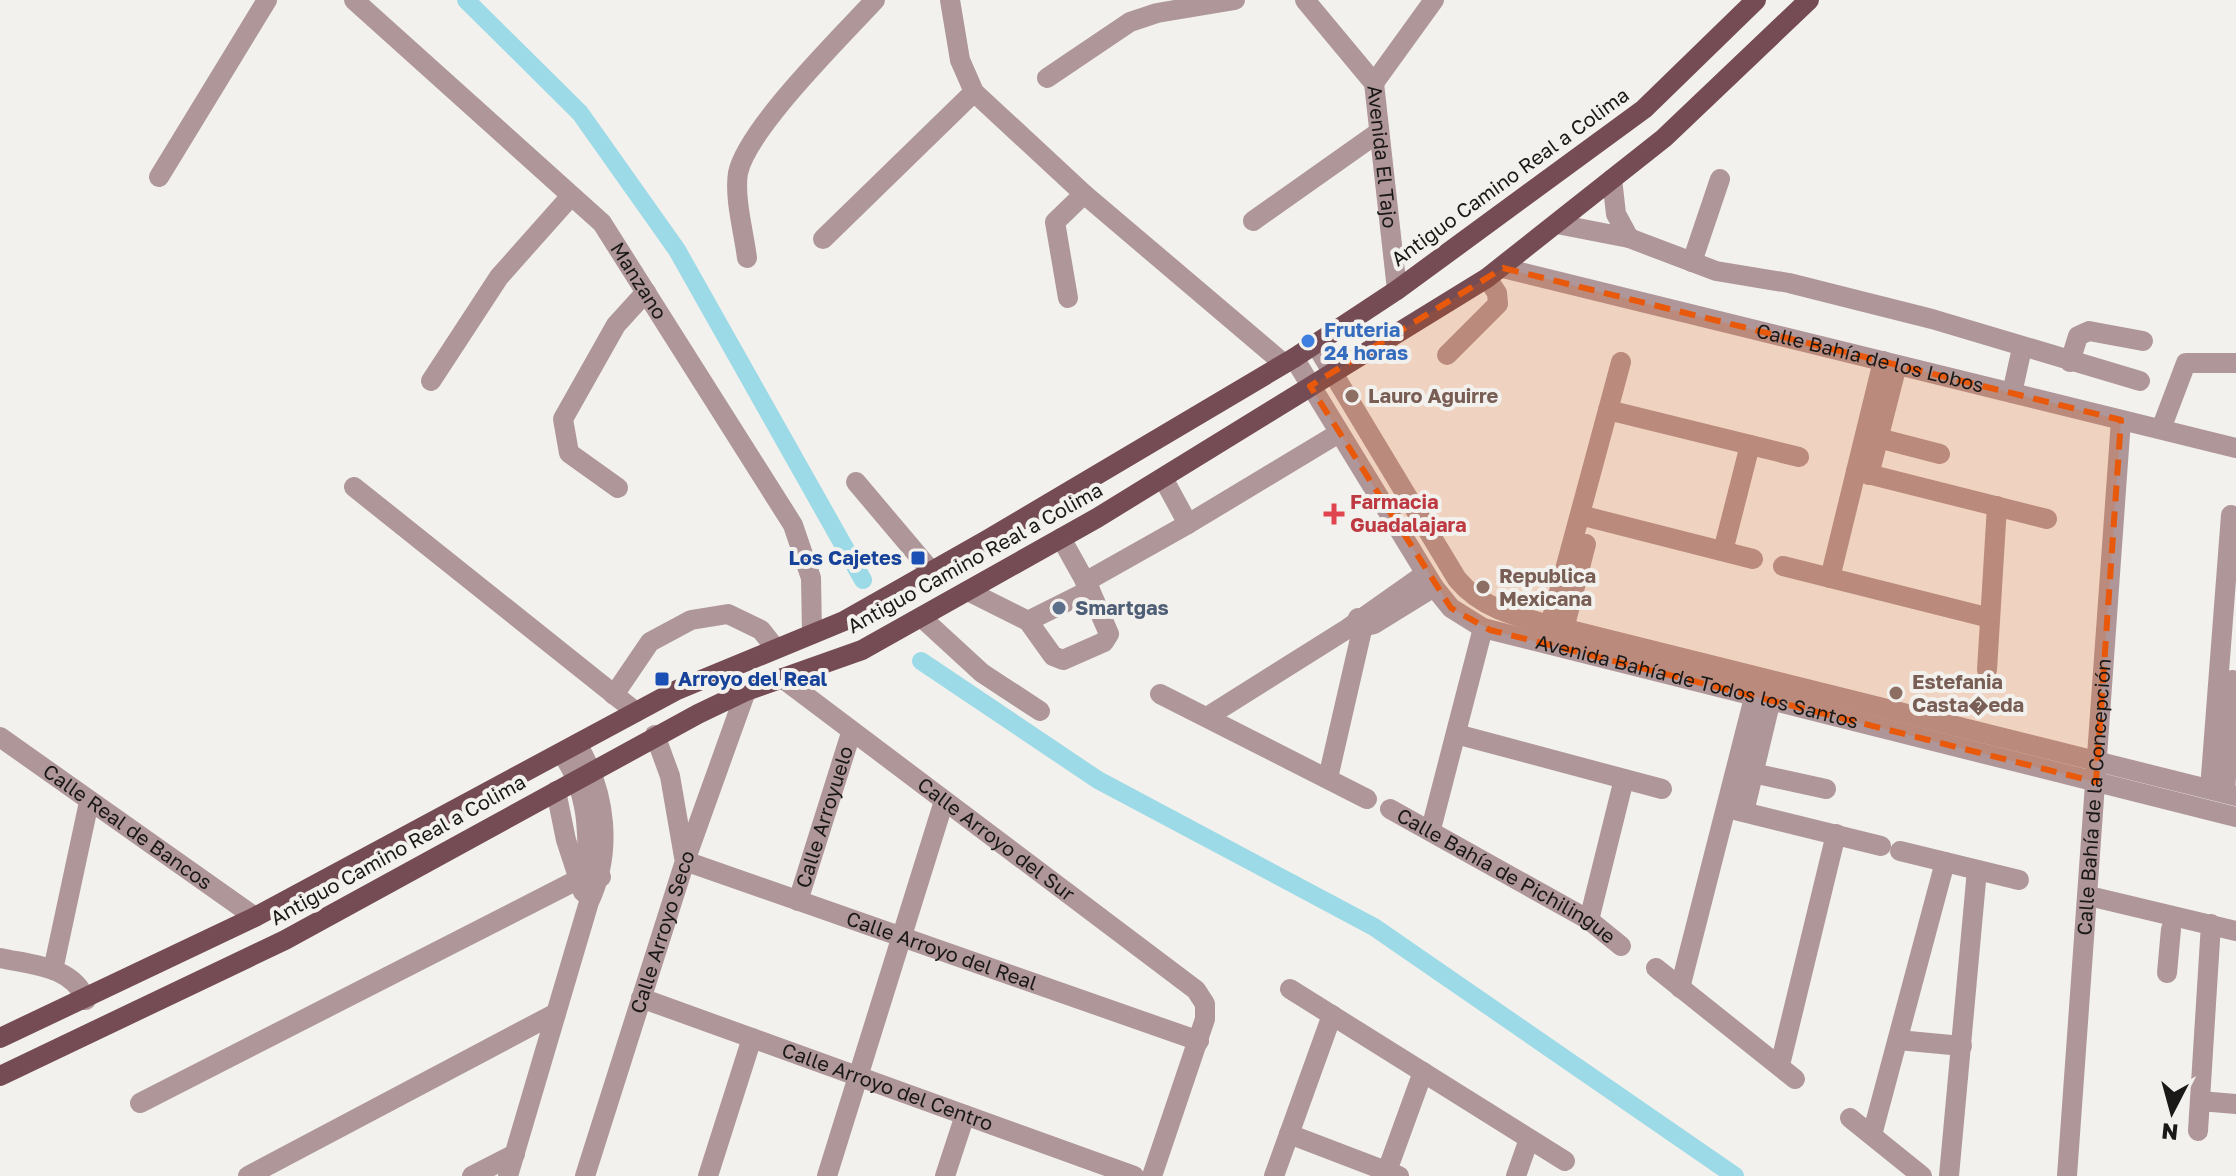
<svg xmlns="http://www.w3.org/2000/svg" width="2236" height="1176" font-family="'Golos Text',sans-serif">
	<rect width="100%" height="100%" fill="#f2f1ed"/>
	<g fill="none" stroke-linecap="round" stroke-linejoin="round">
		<path stroke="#9bdae6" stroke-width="18" d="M 466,0 L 580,113 L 677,250 L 863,580
			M 921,661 L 1098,780 L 1374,927 L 1735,1176"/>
		<g stroke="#af9699" stroke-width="20">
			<path id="s1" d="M 354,0 L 602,223 L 793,525 L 811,578 L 812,634"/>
			<path d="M 950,0 L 960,60 L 974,92 L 1084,194 L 1283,363"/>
			<path id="s2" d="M 1305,0 L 1374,83 L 1397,290"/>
			<path d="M 1047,78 L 1130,22 L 1157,13 L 1235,0"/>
			<path d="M 1374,83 L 1434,0"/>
			<path d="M 159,177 L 267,0"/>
			<path d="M 1612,179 L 1616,214 L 1629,238"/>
			<path d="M 1253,221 L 1379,132"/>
			<path d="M 1557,224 L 1629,238 L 1716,271 L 1789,283 L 1932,319 L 2140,381"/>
			<path d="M 823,239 L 974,92"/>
			<path d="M 747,258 C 744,233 734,198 738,173 C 747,129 842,36 875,0"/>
			<path d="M 1692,262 L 1720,179"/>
			<path id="s3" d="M 1503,268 L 2236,448"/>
			<path d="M 1068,298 L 1055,222 L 1084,194"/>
			<path d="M 1316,345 L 1457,579 C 1481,608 1514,616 1550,625 L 2236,796"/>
			<path d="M 1447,355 L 1498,304 L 1497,293 L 1487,278"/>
			<path id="s4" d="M 1294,358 L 1434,587 L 1451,608 L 1483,628 L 2236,817"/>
			<path d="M 2070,362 L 2078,336 L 2089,331 L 2143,341"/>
			<path d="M 431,381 L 499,277 L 571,196"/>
			<path d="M 2012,393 L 2022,348"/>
			<path d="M 1608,410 L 1799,457"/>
			<path d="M 2161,429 L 2186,363 L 2236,363"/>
			<path d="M 1878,438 L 1940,454"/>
			<path d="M 1856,471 L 2047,519"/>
			<path d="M 1869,475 L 1897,365"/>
			<path d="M 1163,478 L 1188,524 L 1339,433"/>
			<path d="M 856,482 L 932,572"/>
			<path d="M 354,487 L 636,712"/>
			<path d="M 618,488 L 569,453 L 563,419 L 616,325 L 646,292"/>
			<path d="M 1580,515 L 1753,559"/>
			<path d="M 1723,551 L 1750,445"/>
			<path d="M 1783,566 L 1990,618"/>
			<path d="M 1830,578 L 1883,361"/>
			<path d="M 1085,582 L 1188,524"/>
			<path d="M 968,591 L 1028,621 L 1090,590 L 1061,538"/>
			<path d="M 921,617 L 982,673 L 1040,711"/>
			<path d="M 1028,621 L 1053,656 L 1063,660 L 1104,642 L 1109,634 L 1090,590"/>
			<path d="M 1550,625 L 1621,362"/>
			<path d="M 1354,629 L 1374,624 L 1434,587"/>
			<path d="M 1564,629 L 1586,544"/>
			<path d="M 1987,670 L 1997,506"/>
			<path id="s5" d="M 782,678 L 1196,990 L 1205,1004 L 1205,1019 L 1152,1176"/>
			<path d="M 1160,694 L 1367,799"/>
			<path d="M 614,695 L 650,642 L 691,620 L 728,614 L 761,630 L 776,649"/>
			<path d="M 1207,717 L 1347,629 L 1425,574"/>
			<path d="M 1456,734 L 1662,789"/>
			<path d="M 655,735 L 670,776 L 684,857"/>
			<path id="s6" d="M 0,737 L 255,917"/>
			<path d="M 562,753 C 592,798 587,837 588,890"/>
			<path d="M 1753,773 L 1826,789"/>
			<path d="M 1328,778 L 1362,630 L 1358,618"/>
			<path d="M 2210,789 L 2231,515"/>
			<path d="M 556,791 L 566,840 L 583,892"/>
			<path d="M 2225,793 L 2232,680"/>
			<path d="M 1727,808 L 1881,846"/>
			<path id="s7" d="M 1390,809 L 1589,920 L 1621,946"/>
			<path d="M 1744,812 L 1774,687"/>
			<path d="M 1431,829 L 1483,628"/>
			<path d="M 1900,851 L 2019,880"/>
			<path id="s8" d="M 685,861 L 1199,1041"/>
			<path d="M 2089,896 L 2236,931"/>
			<path id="s9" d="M 798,901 L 851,733"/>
			<path d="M 1589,920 L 1624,779"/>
			<path d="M 0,958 C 32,965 73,966 86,1000"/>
			<path d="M 1656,968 L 1795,1079"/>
			<path d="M 53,970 L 89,802"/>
			<path d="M 2167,973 L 2171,929"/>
			<path d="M 1680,988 L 1758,682"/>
			<path d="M 1290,989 L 1565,1161"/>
			<path id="s10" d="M 641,998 L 1134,1176"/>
			<path d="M 1898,1040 L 1962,1046"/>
			<path d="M 1780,1065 L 1836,834"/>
			<path d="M 2200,1101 L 2236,1104"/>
			<path d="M 140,1103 L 577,880 L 601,877"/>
			<path d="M 1850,1118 L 1922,1176"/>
			<path d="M 2198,1131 L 2211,924"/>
			<path d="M 1289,1134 L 1399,1176"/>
			<path d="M 1872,1135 L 1945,862"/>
			<path d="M 1387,1171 L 1423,1072"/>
			<path d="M 248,1176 L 556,1013"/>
			<path d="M 472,1176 L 515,1154"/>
			<path d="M 508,1176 L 589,902 C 613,851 606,792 577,744"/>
			<path id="s11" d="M 585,1176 L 685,861 L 746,691"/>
			<path d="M 708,1176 L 752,1038"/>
			<path d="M 827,1176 L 944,801"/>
			<path d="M 945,1176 L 965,1115"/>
			<path d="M 1274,1176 L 1332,1015"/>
			<path d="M 1516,1176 L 1529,1139"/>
			<path d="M 1949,1176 L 1977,870"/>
			<path id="s12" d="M 2067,1176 L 2121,420"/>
		</g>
		<path stroke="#754c53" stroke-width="20" d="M 0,1038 L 255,917 L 677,690 L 844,621 L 987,540 L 1294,358 L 1397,290 L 1644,109 L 1756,0
			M 0,1076 L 285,940 L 698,714 L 746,691 L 862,650 L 1097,518 L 1487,278 L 1664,138 L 1809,0"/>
	</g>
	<path fill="#e8590c" fill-opacity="0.2" stroke="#e8590c" stroke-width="6" stroke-dasharray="16 10" stroke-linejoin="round" d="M 1503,268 L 2121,420 L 2096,782 L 1490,630 L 1451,608 L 1310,386 Z"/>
	<circle fill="#3f7fe0" stroke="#f2f1ed" stroke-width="3" cx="1308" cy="341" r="8"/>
	<g fill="#8d6e63" stroke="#f2f1ed" stroke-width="3">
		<circle cx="1352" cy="396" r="8"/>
		<circle cx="1483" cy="587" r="8"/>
		<circle cx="1896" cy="693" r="8"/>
	</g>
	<path fill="#e0444e" stroke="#f2f1ed" stroke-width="3" d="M1330 502h8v8h8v8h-8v8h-8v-8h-8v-8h8z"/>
	<g fill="#1a4fb4" stroke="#f2f1ed" stroke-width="3">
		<rect x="910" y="550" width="16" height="16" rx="4"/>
		<rect x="654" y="671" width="16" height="16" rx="4"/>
	</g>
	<circle fill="#5c6f8a" stroke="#f2f1ed" stroke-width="3" cx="1059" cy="608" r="8"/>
	<g text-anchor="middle" stroke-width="8" stroke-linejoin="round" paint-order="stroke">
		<g font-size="20" fill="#1a1918" stroke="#f2f1ed">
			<text dy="7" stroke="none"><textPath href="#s2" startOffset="182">Avenida El Tajo</textPath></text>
			<text transform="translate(1510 177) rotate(-36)" y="7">Antiguo Camino Real a Colima</text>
			<text dy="7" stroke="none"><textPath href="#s1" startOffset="402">Manzano</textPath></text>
			<text dy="7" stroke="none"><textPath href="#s3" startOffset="378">Calle Bahía de los Lobos</textPath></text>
			<text transform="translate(975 558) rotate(-29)" y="7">Antiguo Camino Real a Colima</text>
			<text dy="7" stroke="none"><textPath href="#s4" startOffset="554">Avenida Bahía de Todos los Santos</textPath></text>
			<text dy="7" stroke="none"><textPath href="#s12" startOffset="380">Calle Bahía de la Concepción</textPath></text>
			<text dy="7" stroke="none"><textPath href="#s9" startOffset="88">Calle Arroyuelo</textPath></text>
			<text dy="7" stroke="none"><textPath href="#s6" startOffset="156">Calle Real de Bancos</textPath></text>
			<text dy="7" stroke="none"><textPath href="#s5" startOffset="268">Calle Arroyo del Sur</textPath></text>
			<text transform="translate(398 850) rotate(-29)" y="7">Antiguo Camino Real a Colima</text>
			<text dy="7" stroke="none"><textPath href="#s7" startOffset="134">Calle Bahía de Pichilingue</textPath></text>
			<text dy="7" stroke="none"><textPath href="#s11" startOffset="256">Calle Arroyo Seco</textPath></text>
			<text dy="7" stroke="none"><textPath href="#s8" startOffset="272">Calle Arroyo del Real</textPath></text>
			<text dy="7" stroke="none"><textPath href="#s10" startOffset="262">Calle Arroyo del Centro</textPath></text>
		</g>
		<g font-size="20" font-weight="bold" fill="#366cbe" stroke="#f2f1ed" text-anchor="start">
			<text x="1324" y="337">Fruteria<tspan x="1324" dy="23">24 horas</tspan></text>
		</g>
		<g font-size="20" font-weight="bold" fill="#785e54" stroke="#f2f1ed" text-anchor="start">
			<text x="1368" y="403">Lauro Aguirre</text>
			<text x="1499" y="583">Republica<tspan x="1499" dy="23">Mexicana</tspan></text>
			<text x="1912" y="689">Estefania<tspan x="1912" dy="23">Casta�eda</tspan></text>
		</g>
		<g font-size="20" font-weight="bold" fill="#be3a42" stroke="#f2f1ed" text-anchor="start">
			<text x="1350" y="509">Farmacia<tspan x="1350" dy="23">Guadalajara</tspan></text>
		</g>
		<g font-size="20" font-weight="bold" fill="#164399" stroke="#f2f1ed" text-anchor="end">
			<text x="902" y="565">Los Cajetes</text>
			<text x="678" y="686" text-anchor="start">Arroyo del Real</text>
		</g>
		<g font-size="20" font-weight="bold" fill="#4e5e75" stroke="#f2f1ed" text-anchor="start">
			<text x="1075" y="615">Smartgas</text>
		</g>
	</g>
	<g transform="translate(2172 1112) rotate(186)" stroke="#f2f1ed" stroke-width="6" paint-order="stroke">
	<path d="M0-6L14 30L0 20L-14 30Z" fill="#1a1918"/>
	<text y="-12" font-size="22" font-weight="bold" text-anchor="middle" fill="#1a1918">N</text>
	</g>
</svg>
